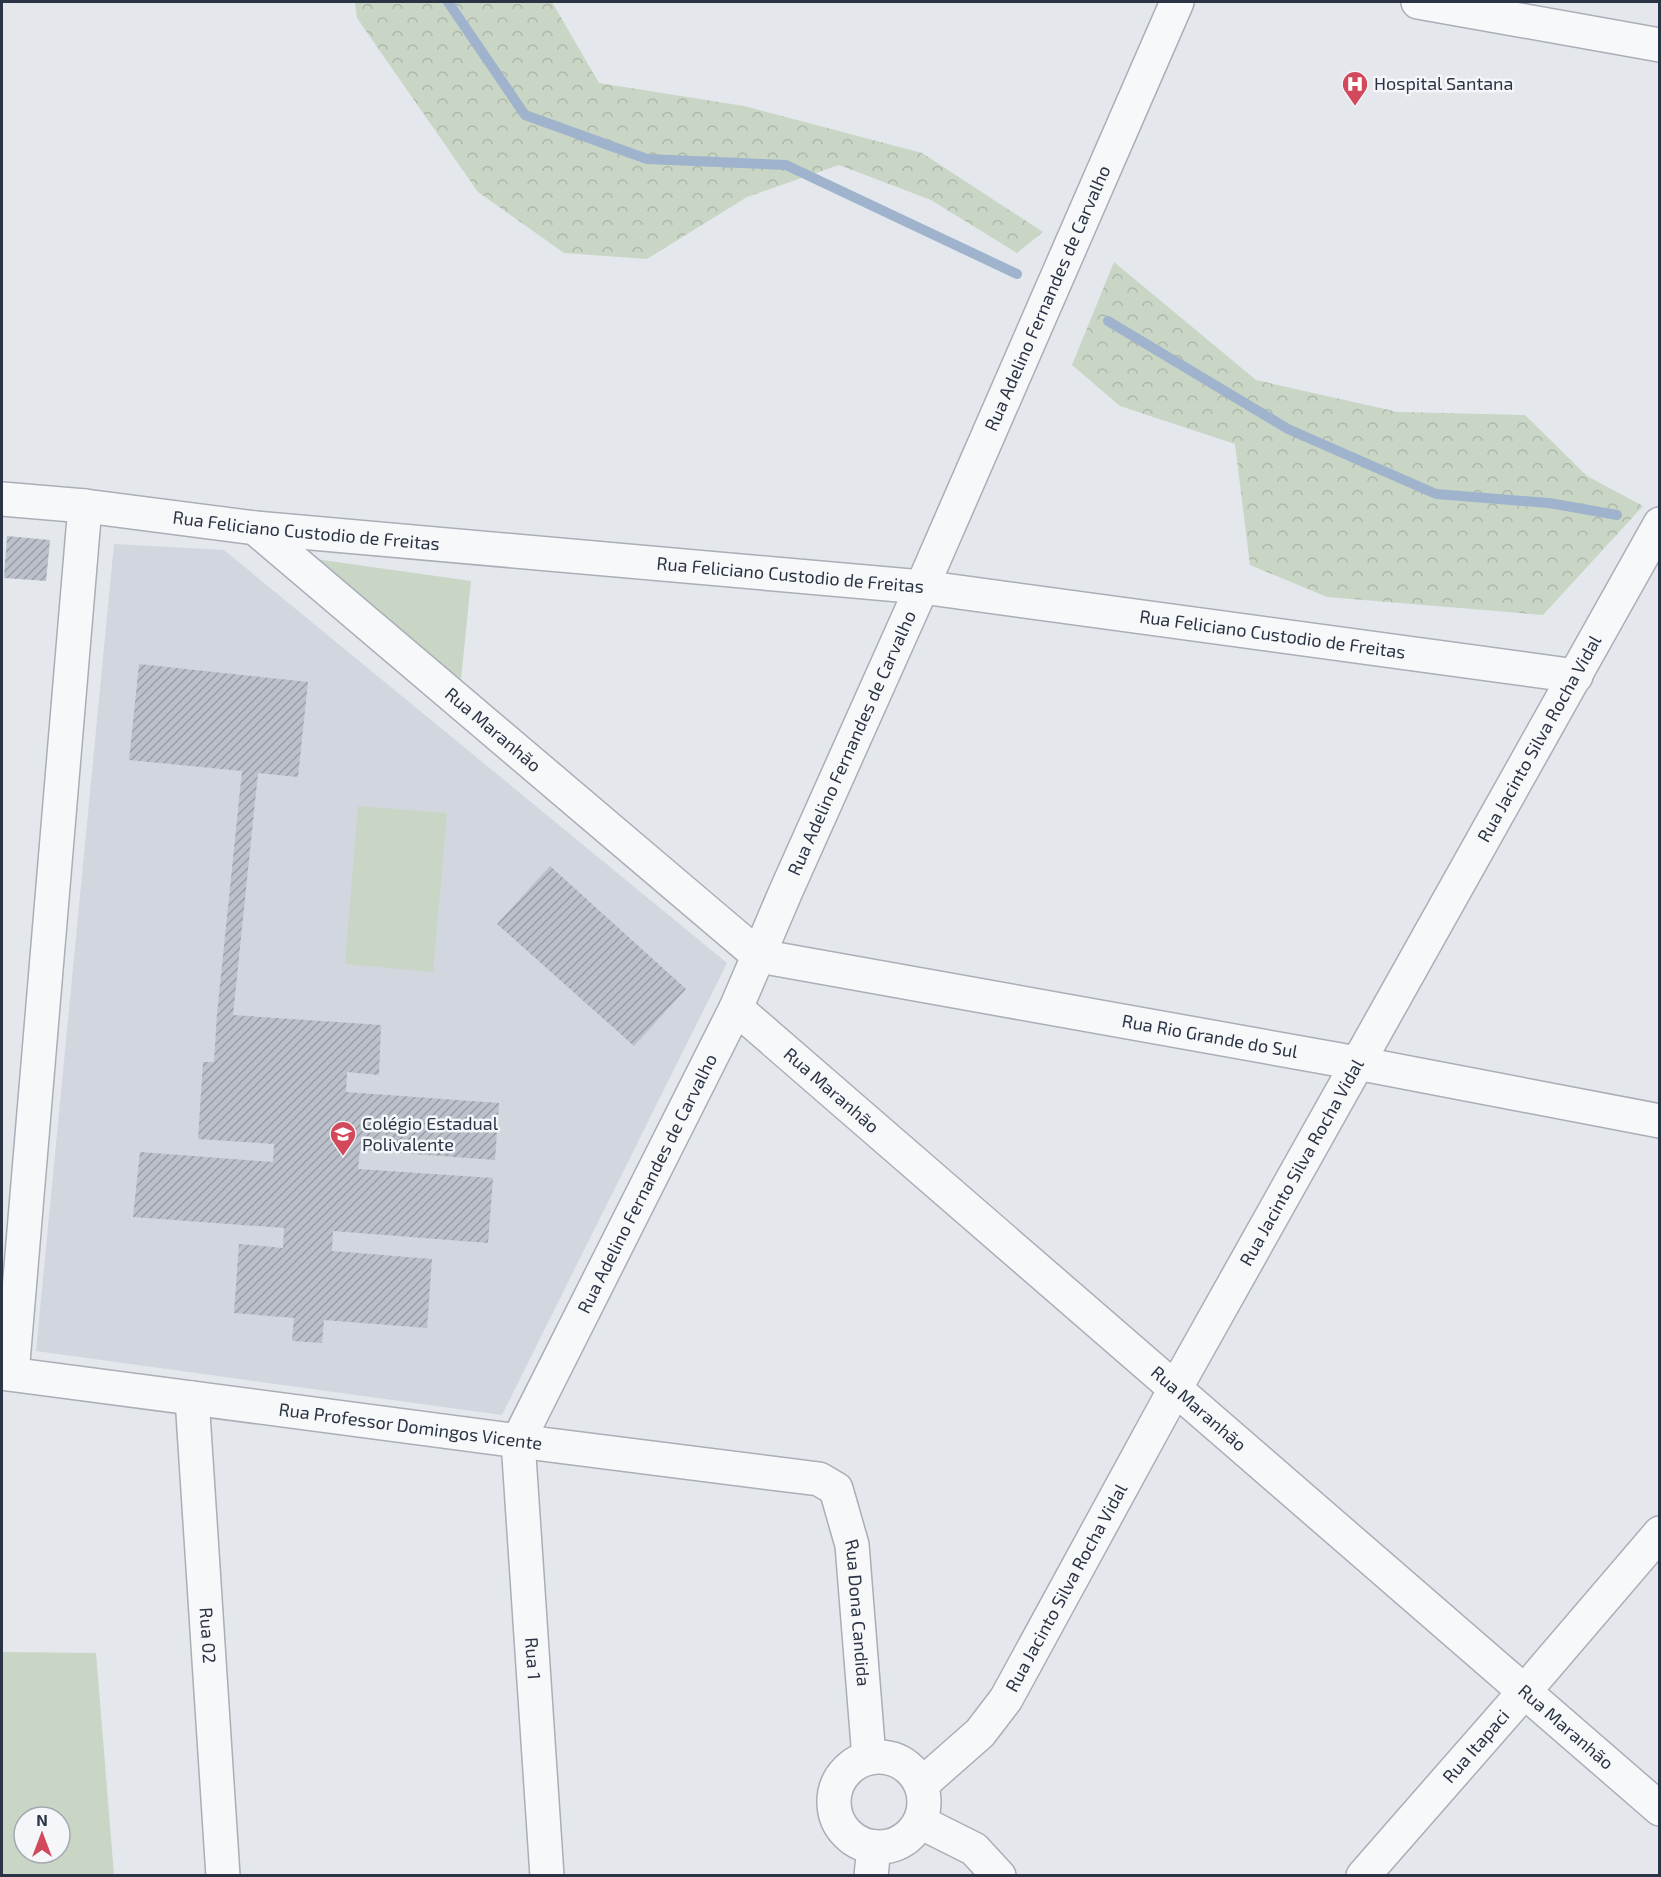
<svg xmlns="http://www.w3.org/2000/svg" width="1661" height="1877" font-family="'Exo 2',sans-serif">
	<defs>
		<pattern id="forest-crowns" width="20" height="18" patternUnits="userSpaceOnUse" patternTransform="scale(1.5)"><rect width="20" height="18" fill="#c9d6c5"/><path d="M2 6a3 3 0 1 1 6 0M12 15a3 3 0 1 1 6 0" fill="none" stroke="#adb8ab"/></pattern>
		<pattern id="building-hatch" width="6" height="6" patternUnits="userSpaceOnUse" patternTransform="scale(1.5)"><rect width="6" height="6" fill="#bbc0ca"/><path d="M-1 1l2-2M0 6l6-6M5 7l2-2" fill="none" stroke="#989da6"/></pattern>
	</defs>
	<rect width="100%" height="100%" fill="#e4e7ec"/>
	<path fill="#d2d6de" d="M 114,544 L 224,550 L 727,963 L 502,1415 L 36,1351 Z"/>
	<path fill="#c9d6c5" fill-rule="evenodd" d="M 308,558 L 471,581 L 460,689 Z
		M 358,806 L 447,813 L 433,972 L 345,964 Z
		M 2,1652 L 96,1653 L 114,1875 L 2,1875 ZM 24,1817 L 60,1817 L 60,1853 L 24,1853 Z"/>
	<path fill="url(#forest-crowns)" d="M 355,2 L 552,2 L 599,83 L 744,106 L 922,153 L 1043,232 L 1017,253 L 931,200 L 839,165 L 747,197 L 647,259 L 564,253 L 478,192 L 357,18 Z
		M 1114,262 L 1256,380 L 1398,412 L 1525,415 L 1587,476 L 1643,506 L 1543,615 L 1327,597 L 1250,565 L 1235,444 L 1120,406 L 1072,365 Z"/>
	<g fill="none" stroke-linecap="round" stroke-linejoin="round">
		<path stroke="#9fb4cc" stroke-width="10" d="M 448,2 L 525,115 L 647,159 L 786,165 L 1017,274
			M 1108,321 L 1288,429 L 1436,494 L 1549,503 L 1617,515"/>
	</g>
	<path fill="url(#building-hatch)" d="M 7,536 L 50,540 L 46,581 L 4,578 Z
		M 139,664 L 308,682 L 298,777 L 258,773 L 233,1015 L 381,1025 L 379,1075 L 347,1072 L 346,1092 L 499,1103 L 495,1160 L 360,1150 L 358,1169 L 493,1178 L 488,1243 L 333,1231 L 332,1251 L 432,1259 L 427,1328 L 324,1320 L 322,1343 L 292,1341 L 294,1318 L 234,1313 L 239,1244 L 283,1248 L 284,1228 L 133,1217 L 140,1152 L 273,1162 L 274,1144 L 198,1139 L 203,1062 L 214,1062 L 217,1014 L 242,771 L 129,760 Z
		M 550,866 L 686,989 L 634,1046 L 497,924 Z"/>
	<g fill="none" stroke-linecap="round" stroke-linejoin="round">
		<g stroke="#a9aeb7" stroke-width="36">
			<g id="minor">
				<path d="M 1418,2 L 1660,45"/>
				<path id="s1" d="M 2,499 L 85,506 L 255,528 L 922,587 L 1576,676"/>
				<path id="s2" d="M 255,528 L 759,956"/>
				<path id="s3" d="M 759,956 L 1357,1063 L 1660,1121"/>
				<path id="s4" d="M 736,1008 L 1660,1809"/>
				<path id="s5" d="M 2,1373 L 518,1441 L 819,1479 L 836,1489 L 852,1545 L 869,1758"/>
				<path d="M 12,1374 L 85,506"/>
				<path id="s6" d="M 192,1398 L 223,1876"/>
				<path id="s7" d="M 518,1441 L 736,1008 L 786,891 L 922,587 L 1177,2"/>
				<path id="s8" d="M 518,1441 L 547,1876"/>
				<circle cx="879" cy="1802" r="45"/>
				<path id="s9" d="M 921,1785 L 980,1733 L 1006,1699 L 1175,1389 L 1660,524"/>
				<path d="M 920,1822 L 974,1849 L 999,1876"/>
				<path d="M 871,1876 L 874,1847"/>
				<path id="s10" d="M 1363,1876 L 1524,1692 L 1660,1533"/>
			</g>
		</g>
		<use href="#minor" stroke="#f7f8fa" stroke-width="33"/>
	</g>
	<defs>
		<g id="hospital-pin" transform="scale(1.35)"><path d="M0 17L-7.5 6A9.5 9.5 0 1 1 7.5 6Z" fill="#d1495b" stroke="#f4f6f9"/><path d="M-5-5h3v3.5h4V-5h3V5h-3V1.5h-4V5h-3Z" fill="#fff"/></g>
		<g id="school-pin" transform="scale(1.35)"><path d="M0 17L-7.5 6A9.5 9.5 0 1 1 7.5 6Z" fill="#d1495b" stroke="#f4f6f9"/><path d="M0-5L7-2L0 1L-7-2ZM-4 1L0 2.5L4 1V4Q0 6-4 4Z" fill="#fff"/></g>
	</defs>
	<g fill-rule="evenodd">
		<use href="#hospital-pin" x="1355" y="84"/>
		<use href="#school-pin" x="343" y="1134"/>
	</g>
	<g text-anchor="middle" stroke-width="5" stroke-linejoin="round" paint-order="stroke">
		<g font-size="18" fill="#2b3445" stroke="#f4f6f9" text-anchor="start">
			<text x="1374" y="90">Hospital Santana</text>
			<text x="362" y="1130">Colégio Estadual<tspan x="362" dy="21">Polivalente</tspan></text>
		</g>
		<g font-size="18" fill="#2b3445" stroke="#f4f6f9">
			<text dy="6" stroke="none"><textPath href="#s7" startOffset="1260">Rua Adelino Fernandes de Carvalho</textPath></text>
			<text dy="6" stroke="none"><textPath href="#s1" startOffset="306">Rua Feliciano Custodio de Freitas</textPath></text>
			<text dy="6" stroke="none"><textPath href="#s1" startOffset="792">Rua Feliciano Custodio de Freitas</textPath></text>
			<text dy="6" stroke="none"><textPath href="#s1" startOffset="1278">Rua Feliciano Custodio de Freitas</textPath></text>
			<text dy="6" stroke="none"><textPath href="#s2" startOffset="312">Rua Maranhão</textPath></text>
			<text dy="6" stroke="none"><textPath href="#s9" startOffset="1220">Rua Jacinto Silva Rocha Vidal</textPath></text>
			<text dy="6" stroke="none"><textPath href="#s7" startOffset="774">Rua Adelino Fernandes de Carvalho</textPath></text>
			<text dy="6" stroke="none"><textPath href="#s3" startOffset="458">Rua Rio Grande do Sul</textPath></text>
			<text dy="6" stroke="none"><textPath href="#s4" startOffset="126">Rua Maranhão</textPath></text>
			<text dy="6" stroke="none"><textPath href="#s9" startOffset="734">Rua Jacinto Silva Rocha Vidal</textPath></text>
			<text dy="6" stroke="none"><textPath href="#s7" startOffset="288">Rua Adelino Fernandes de Carvalho</textPath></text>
			<text dy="6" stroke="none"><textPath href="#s4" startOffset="612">Rua Maranhão</textPath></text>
			<text dy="6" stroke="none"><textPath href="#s5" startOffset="412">Rua Professor Domingos Vicente</textPath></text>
			<text dy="6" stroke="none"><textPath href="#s9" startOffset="248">Rua Jacinto Silva Rocha Vidal</textPath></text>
			<text dy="6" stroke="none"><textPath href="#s5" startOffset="970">Rua Dona Candida</textPath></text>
			<text dy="6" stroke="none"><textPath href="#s6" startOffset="238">Rua 02</textPath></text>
			<text dy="6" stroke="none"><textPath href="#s8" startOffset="218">Rua 1</textPath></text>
			<text dy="6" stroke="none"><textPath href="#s4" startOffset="1098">Rua Maranhão</textPath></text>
			<text dy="6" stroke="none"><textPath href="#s10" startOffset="172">Rua Itapaci</textPath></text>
		</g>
	</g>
	<rect width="1661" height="1877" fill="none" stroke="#2b3445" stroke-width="6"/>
	<g transform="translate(42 1835)"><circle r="28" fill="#f4f6f9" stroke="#a4a8b1" stroke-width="1.5"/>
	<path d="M0-4.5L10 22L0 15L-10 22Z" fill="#d1495b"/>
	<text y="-9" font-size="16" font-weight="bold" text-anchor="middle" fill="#2b3445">N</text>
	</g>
</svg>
